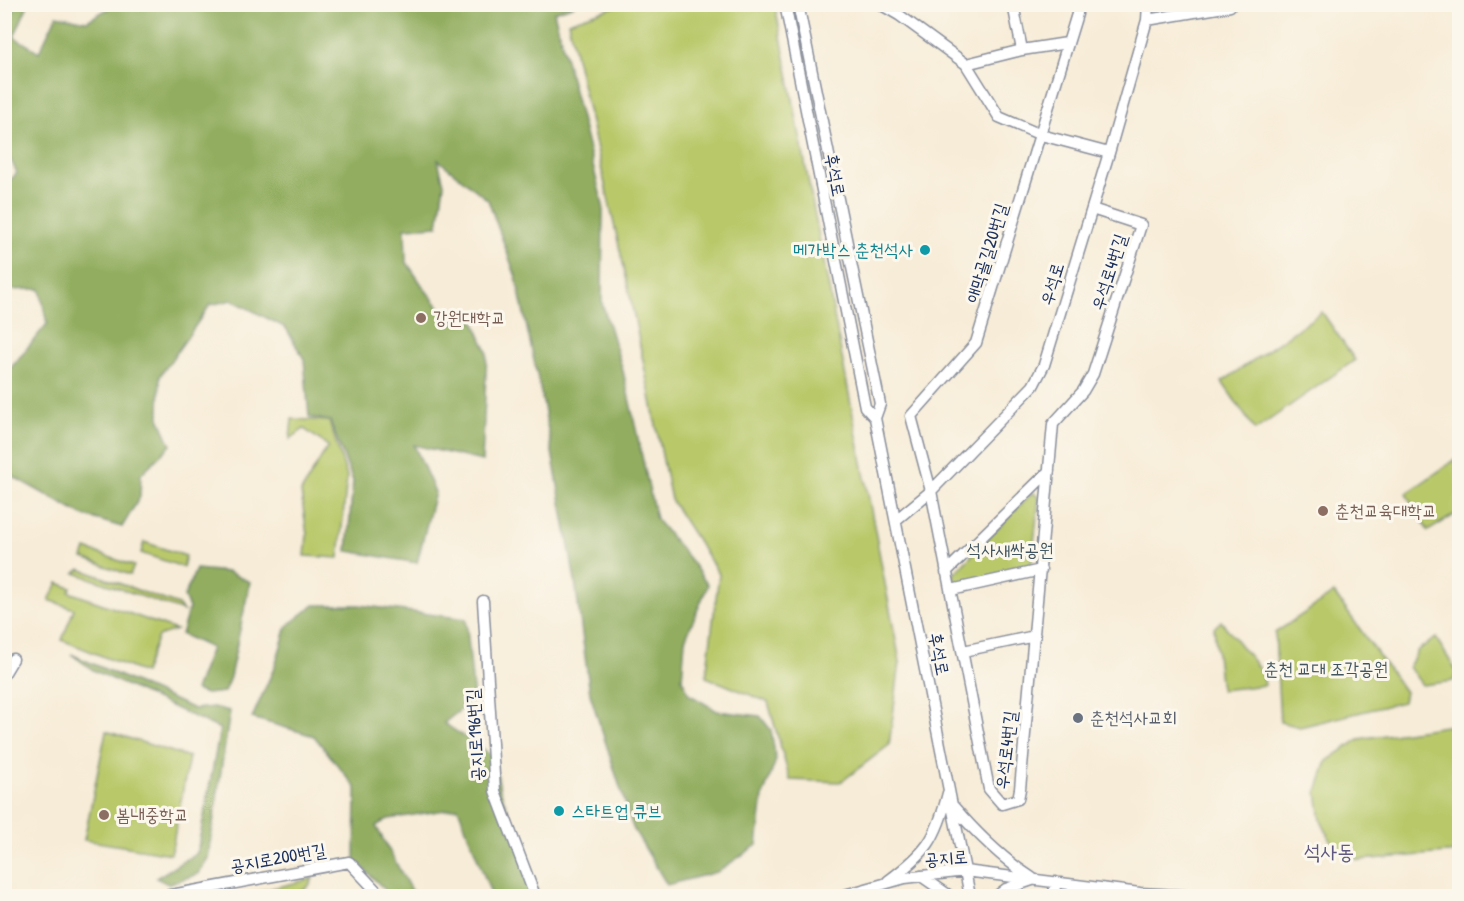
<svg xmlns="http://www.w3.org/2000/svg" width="1464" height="901" font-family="'Patrick Hand','Poor Story',sans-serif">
	<rect width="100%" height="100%" fill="#fbf7ec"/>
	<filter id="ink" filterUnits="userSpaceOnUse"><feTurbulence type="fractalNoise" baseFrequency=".0167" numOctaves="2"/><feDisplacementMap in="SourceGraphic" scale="12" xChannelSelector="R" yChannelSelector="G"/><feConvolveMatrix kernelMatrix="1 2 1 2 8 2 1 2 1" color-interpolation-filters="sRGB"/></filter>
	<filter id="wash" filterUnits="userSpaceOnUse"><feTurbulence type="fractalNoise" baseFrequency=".008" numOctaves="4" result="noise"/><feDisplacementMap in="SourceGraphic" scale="24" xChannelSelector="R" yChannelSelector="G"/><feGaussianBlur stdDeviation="1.35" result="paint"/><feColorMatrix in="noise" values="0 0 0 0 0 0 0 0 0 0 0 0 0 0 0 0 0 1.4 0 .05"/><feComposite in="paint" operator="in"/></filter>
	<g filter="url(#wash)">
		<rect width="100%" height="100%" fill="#f7ecd7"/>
		<path fill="#b9c96b" stroke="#6a7c64" stroke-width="1.5" d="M 623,4 L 775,5 L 900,662 L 889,745 L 841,782 L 790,780 L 768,702 L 706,677 L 719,574 L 671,500 L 627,281 L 568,22 Z
			M 1322,312 L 1355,360 L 1255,430 L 1222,382 Z
			M 292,419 L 329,421 L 347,476 L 339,558 L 305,556 L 307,535 L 301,492 L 328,446 L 304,429 L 290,439 Z
			M 1459,457 L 1459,512 L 1428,531 L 1406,494 Z
			M 1033,492 L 1039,498 L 1031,569 L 958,585 L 953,575 Z
			M 144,542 L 186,556 L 183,567 L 141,553 Z
			M 86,549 L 134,566 L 130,575 L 83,558 Z
			M 80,569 L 178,605 L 183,611 L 75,573 Z
			M 58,583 L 71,588 L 69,592 L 176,630 L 158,636 L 144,673 L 62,640 L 74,609 L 49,600 Z
			M 1334,593 L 1405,692 L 1403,702 L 1300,727 L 1280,722 L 1275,633 Z
			M 1221,621 L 1262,672 L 1265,685 L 1221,690 L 1214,628 Z
			M 1436,638 L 1457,672 L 1453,681 L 1422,685 L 1409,667 L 1418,650 Z
			M 1459,724 L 1459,852 L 1358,860 L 1342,851 L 1331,841 L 1321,821 L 1317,791 L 1327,761 L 1359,739 Z
			M 106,731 L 189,757 L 171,854 L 84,840 Z
			M 313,878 C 306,901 264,897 243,896 Z"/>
		<path fill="#92ad5f" stroke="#566e5e" stroke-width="1.5" d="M 17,5 L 28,5 L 14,37 L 39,52 L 57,15 L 87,21 L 114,5 L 575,5 L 554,12 L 603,205 L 602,303 L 623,371 L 656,519 L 691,561 L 708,585 L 685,640 L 682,679 L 689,694 L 717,711 L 760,716 L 771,730 L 776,760 L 763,796 L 757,845 L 717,872 L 667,885 L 633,828 L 590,694 L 575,581 L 544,407 L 516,277 L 488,200 L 438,160 L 444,184 L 438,226 L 405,228 L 406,261 L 424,288 L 443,312 L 474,321 L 487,352 L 482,461 L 414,445 L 435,492 L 417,563 L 347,551 L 353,481 L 330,421 L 309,417 L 304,359 L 286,328 L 232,300 L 210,305 L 160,376 L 159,418 L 171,445 L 141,474 L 140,497 L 122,527 L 82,515 L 5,472 L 5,375 L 47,324 L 40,289 L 5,290 L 5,185 L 17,173 L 5,148 L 4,29 Z
			M 196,569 L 228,572 L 250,582 L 230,677 L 224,692 L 206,694 L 195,690 L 211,648 L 181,634 L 189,608 L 184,597 Z
			M 314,605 L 359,605 L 466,619 L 474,699 L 444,723 L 494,757 L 500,789 L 539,896 L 492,896 L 458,808 L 388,819 L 376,826 L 414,896 L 391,896 L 355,860 L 356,788 L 314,736 L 252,718 L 275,666 L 287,626 Z
			M 71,654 L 194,709 L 213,707 L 230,711 L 208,858 L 198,874 L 168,884 L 156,878 L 197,853 L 220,729 L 93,670 Z"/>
	</g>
	<g filter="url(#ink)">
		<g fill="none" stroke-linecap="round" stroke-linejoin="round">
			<g stroke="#898e9a" stroke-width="13">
				<path id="minor" d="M 785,4 L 865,407 L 875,418
					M 798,4 L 880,404 L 875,418 L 970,896
					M 880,4 L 899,15 L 966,64 L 999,117 L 1041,135 L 1109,153
					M 1013,4 L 1022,50
					M 1077,4 L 1077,14 L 976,343 L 911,416 L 931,491 L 989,789 L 1002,804 L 1018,799 L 1020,789 L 1053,424 L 1083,391 L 1093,374 L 1141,225 L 1092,209
					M 1147,20 L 1230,6 L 1229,4
					M 966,64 L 1022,50 L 1067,43
					M 896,520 L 931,491 L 1033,386 L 1044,365 L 1109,153 L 1147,20 L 1148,4
					M 946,572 L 1049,471
					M 951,590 L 1041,570
					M 483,601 L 495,791 L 535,896
					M 963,651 L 1035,636
					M 4,674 L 13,659
					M 953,806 C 977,834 1001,858 1032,878
					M 921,876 L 950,896
					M 888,881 C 927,852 936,840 948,793
					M 166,896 L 349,862 L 381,896
					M 841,896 L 905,878 L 965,871 L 1140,893 L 1197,896
					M 997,896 L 1006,889 L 1032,880
					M 1053,896 L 1056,882"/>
			</g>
			<use href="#minor" stroke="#fff" stroke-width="10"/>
		</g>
	</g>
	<g fill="#0f9aa8" stroke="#fbf7ec" stroke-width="2">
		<circle cx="925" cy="250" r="6"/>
		<circle cx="559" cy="811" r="6"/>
	</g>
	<g fill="#8d6e63" stroke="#fbf7ec" stroke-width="2">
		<circle cx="421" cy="318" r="6"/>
		<circle cx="1323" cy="511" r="6"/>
		<circle cx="104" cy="815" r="6"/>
	</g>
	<circle fill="#6b7280" stroke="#fbf7ec" stroke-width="2" cx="1078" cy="718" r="6"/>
	<g text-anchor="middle" stroke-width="6" stroke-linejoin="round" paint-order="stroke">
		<g font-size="18" fill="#1b2f5e" stroke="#fbf7ec">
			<text transform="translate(835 175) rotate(79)" y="6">후석로</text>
			<text transform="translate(987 253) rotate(-73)" y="6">애막골길20번길</text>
			<text transform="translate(1109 272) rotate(-72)" y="6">우석로4번길</text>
			<text transform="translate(1052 284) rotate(-73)" y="6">우석로</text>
			<text transform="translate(939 654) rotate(79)" y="6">후석로</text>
			<text transform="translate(475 735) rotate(-93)" y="6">공지로196번길</text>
			<text transform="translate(1006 750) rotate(-83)" y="6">우석로4번길</text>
			<text transform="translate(278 858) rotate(-10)" y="6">공지로200번길</text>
			<text transform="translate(946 858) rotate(-4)" y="6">공지로</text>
		</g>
		<g font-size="18" fill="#0d838f" stroke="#fbf7ec" text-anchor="end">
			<text x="913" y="256">메가박스 춘천석사</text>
			<text x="571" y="817" text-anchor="start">스타트업 큐브</text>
		</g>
		<g font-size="18" fill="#785e54" stroke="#fbf7ec" text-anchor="start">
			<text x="433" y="324">강원대학교</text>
			<text x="1335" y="517">춘천교육대학교</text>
			<text x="116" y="821">봄내중학교</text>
		</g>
		<g font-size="18" fill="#425661" stroke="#fbf7ec">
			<text x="1010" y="556">석사새싹공원</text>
			<text x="1326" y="675">춘천 교대 조각공원</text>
		</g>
		<g font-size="18" fill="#5b616d" stroke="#fbf7ec" text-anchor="start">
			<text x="1090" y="724">춘천석사교회</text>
		</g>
		<g font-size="21" fill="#615981" stroke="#fbf7ec">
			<text x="1329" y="859">석사동</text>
		</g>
	</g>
	<rect width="1464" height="901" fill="none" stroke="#fbf7ec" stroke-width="24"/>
</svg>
